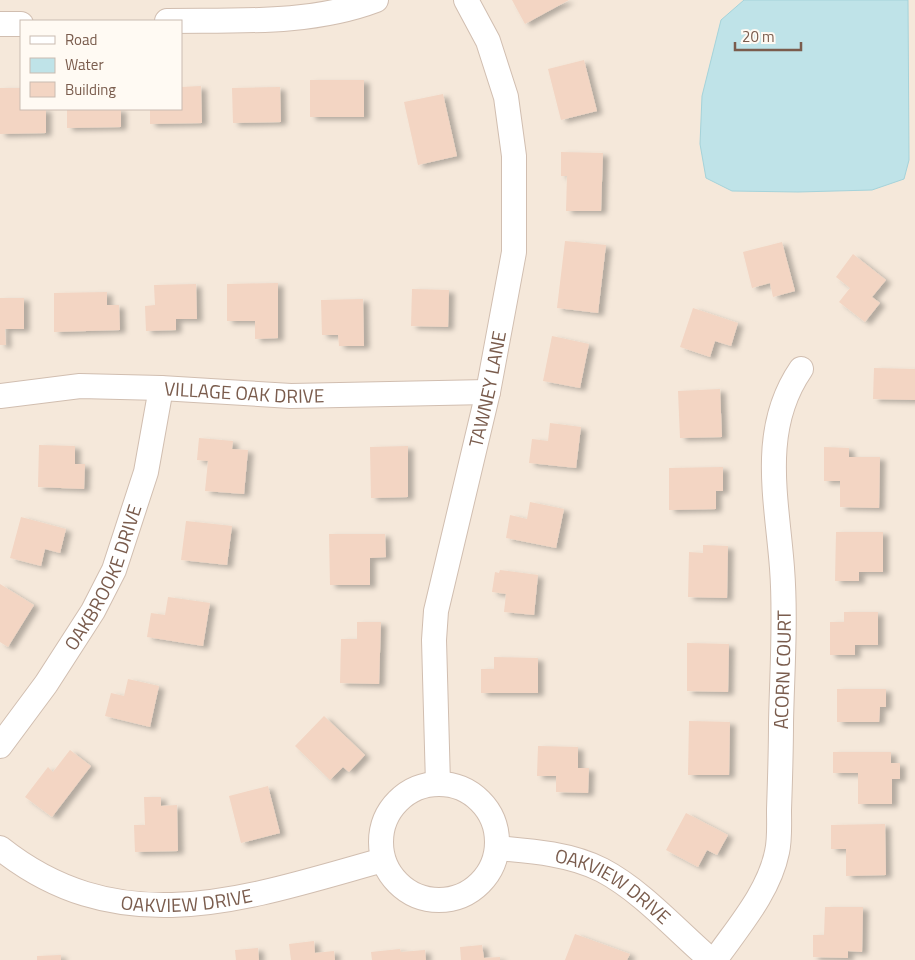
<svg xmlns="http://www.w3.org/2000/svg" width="915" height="960" font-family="'Titillium Web',sans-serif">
	<defs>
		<filter id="shadow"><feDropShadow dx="5.5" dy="3" stdDeviation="2.5" flood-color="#0004"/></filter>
	</defs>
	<rect width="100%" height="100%" fill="#fdf6ec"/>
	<path fill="#f5e8da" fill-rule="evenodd" d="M 0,0 L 915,0 L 915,960 L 0,960 ZM 21,21 L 181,21 L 181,109 L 21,109 Z"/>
	<path fill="#bfe3e8" stroke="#a5d3da" d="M 744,0 L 908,0 L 909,160 L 904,179 L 872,190 L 798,192 L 732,191 L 706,178 L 700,144 L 702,96 L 721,20 Z"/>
	<path fill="#f3d5c3" filter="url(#shadow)" d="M 512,0 L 569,0 L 525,24 Z
		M 584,60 L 597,111 L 561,120 L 548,69 Z
		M 310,80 L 364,80 L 364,117 L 310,117 Z
		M 201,86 L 202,123 L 150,124 L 150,109 L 181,109 L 181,87 Z
		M 280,87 L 281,122 L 233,123 L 232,88 Z
		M 0,88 L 21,88 L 21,109 L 46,109 L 46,133 L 0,134 Z
		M 443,94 L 457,156 L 418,165 L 404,102 Z
		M 67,109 L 121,109 L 121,127 L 67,128 Z
		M 561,152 L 603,153 L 601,211 L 566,211 L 567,176 L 561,176 Z
		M 565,241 L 606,245 L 598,313 L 557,308 Z
		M 782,242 L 795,291 L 773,297 L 770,283 L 752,288 L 743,252 Z
		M 853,254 L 886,280 L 872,297 L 880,303 L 865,322 L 839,302 L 850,288 L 836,277 Z
		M 278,283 L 278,338 L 255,339 L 255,321 L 227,321 L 227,284 Z
		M 196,284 L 197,319 L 176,319 L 176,330 L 146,331 L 145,306 L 155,305 L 154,285 Z
		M 412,289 L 449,290 L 448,327 L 411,326 Z
		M 107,292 L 107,305 L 119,305 L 120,330 L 54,332 L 54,293 Z
		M 0,298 L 24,298 L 24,329 L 5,329 L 6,345 L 0,345 Z
		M 363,299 L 364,346 L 339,346 L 338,335 L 322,335 L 321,300 Z
		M 693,308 L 738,323 L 731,346 L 715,341 L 710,357 L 680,347 Z
		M 552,336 L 589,344 L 580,388 L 543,381 Z
		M 874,368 L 915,369 L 915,400 L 873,399 Z
		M 720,389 L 722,437 L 680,438 L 678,391 Z
		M 550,423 L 581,427 L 576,468 L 529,463 L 532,439 L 548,441 Z
		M 199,438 L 233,441 L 232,449 L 248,450 L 244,494 L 205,491 L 208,461 L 197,460 Z
		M 39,445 L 75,446 L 75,464 L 85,464 L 84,489 L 38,487 Z
		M 408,446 L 408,497 L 371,498 L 370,447 Z
		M 824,447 L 849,448 L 849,457 L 880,457 L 879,508 L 840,507 L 840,481 L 824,481 Z
		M 723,467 L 723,491 L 716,491 L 716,509 L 669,510 L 669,468 Z
		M 530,502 L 564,509 L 556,548 L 506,538 L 510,515 L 527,519 Z
		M 21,517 L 66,529 L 60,553 L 45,549 L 41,566 L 10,558 Z
		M 186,521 L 232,526 L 227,565 L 181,560 Z
		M 836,532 L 883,532 L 883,572 L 859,572 L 859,581 L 835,581 Z
		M 329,534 L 385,534 L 386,557 L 370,558 L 370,585 L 330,585 Z
		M 703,545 L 728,546 L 727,598 L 688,597 L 689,552 L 703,553 Z
		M 500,570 L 538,575 L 534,615 L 504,612 L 506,594 L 492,592 L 495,572 L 499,573 Z
		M 0,584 L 34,605 L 8,647 L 0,642 Z
		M 168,597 L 210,603 L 203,646 L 147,637 L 151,613 L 165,615 Z
		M 844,612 L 878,612 L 878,645 L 855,645 L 855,655 L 830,655 L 830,622 L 844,622 Z
		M 357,622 L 381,622 L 379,684 L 340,683 L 341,639 L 357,639 Z
		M 687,643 L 729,644 L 728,692 L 687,691 Z
		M 494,657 L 538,658 L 538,693 L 481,693 L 481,669 L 494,669 Z
		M 128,679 L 159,686 L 150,727 L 105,716 L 111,693 L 124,696 Z
		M 837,689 L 886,689 L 886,707 L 880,707 L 879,722 L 837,722 Z
		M 324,716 L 365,755 L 349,772 L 343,767 L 330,780 L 295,746 Z
		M 689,721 L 730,722 L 729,775 L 688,775 Z
		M 538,746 L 578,747 L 578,768 L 589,768 L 588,793 L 556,792 L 556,776 L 537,776 Z
		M 70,750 L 91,766 L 52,817 L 25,797 L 48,767 L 53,772 Z
		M 833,752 L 891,752 L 891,763 L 900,763 L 900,779 L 892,779 L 892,804 L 858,804 L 858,773 L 833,773 Z
		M 268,786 L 280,833 L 241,843 L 229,796 Z
		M 144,797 L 161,797 L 161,806 L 177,805 L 178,851 L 135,852 L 134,825 L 145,825 Z
		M 686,813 L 728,835 L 717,855 L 707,850 L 698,867 L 666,850 Z
		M 885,824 L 886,875 L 846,876 L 846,849 L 831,849 L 831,825 Z
		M 825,907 L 863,907 L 862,952 L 848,951 L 848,958 L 813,957 L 813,935 L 824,935 Z
		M 575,934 L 630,954 L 627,960 L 565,960 Z
		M 314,941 L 315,953 L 334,951 L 335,960 L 291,960 L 289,944 Z
		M 482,945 L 484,958 L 500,957 L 500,960 L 461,960 L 460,947 Z
		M 258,948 L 259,960 L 236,960 L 235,950 Z
		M 400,949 L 401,952 L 425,950 L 426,960 L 372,960 L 371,952 Z
		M 61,955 L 61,960 L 37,960 L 37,956 Z"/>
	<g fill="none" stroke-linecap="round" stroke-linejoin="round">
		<g stroke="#d1beb0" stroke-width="26">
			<g id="minor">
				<path d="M 167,21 C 237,20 310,25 376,0"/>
				<path d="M 0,24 L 21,24"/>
				<path id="s1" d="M 0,396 L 80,386 L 161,388 L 291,396 L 488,392"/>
				<path id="s2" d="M 0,746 L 46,684 L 93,611 L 114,570 L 146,472 L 161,388"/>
				<circle cx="439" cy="842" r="58"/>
				<path id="s3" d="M 438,784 L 434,640 L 436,611 L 488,392 L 514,252 L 514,156 L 506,97 L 488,41 L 466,0"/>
				<path id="s4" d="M 0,848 C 122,945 250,897 383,860"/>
				<path id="s5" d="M 497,848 C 532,851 571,854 602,870 C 642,891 676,930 711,960"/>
				<path id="s6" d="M 715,960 C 738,927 769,892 777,852 C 780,839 779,824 779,810 C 780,781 781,752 781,723 C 782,672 786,619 782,568 C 777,500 759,430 801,369"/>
			</g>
		</g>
		<use href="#minor" stroke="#fff" stroke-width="24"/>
	</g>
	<g text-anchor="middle" stroke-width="5" stroke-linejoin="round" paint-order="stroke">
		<g font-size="19" fill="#7a5c4d" stroke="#fffaf3">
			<text dy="7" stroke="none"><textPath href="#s3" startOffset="401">TAWNEY LANE</textPath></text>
			<text dy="7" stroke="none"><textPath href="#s1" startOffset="245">VILLAGE OAK DRIVE</textPath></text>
			<text dy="7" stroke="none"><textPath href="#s2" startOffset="199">OAKBROOKE DRIVE</textPath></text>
			<text dy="7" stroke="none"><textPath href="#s6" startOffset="308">ACORN COURT</textPath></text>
			<text dy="7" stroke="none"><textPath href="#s5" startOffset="125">OAKVIEW DRIVE</textPath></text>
			<text dy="7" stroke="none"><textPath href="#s4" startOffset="200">OAKVIEW DRIVE</textPath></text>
		</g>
	</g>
	<rect x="20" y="20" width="162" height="90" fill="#fffaf3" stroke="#cabbb1"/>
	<rect x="30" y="36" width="25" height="8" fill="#ffffff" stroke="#cabbb1"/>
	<text x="65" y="45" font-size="15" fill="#7a5c4d">Road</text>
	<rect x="30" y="58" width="25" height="15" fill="#bfe3e8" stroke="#cabbb1"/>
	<text x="65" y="70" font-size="15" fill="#7a5c4d">Water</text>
	<rect x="30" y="82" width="25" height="15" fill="#f3d5c3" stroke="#cabbb1"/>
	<text x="65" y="95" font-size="15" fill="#7a5c4d">Building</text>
	<path d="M735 42v8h66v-8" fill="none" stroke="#7a5c4d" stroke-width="2.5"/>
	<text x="742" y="42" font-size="15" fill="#7a5c4d" stroke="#fffaf3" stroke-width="4" paint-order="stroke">20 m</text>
</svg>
